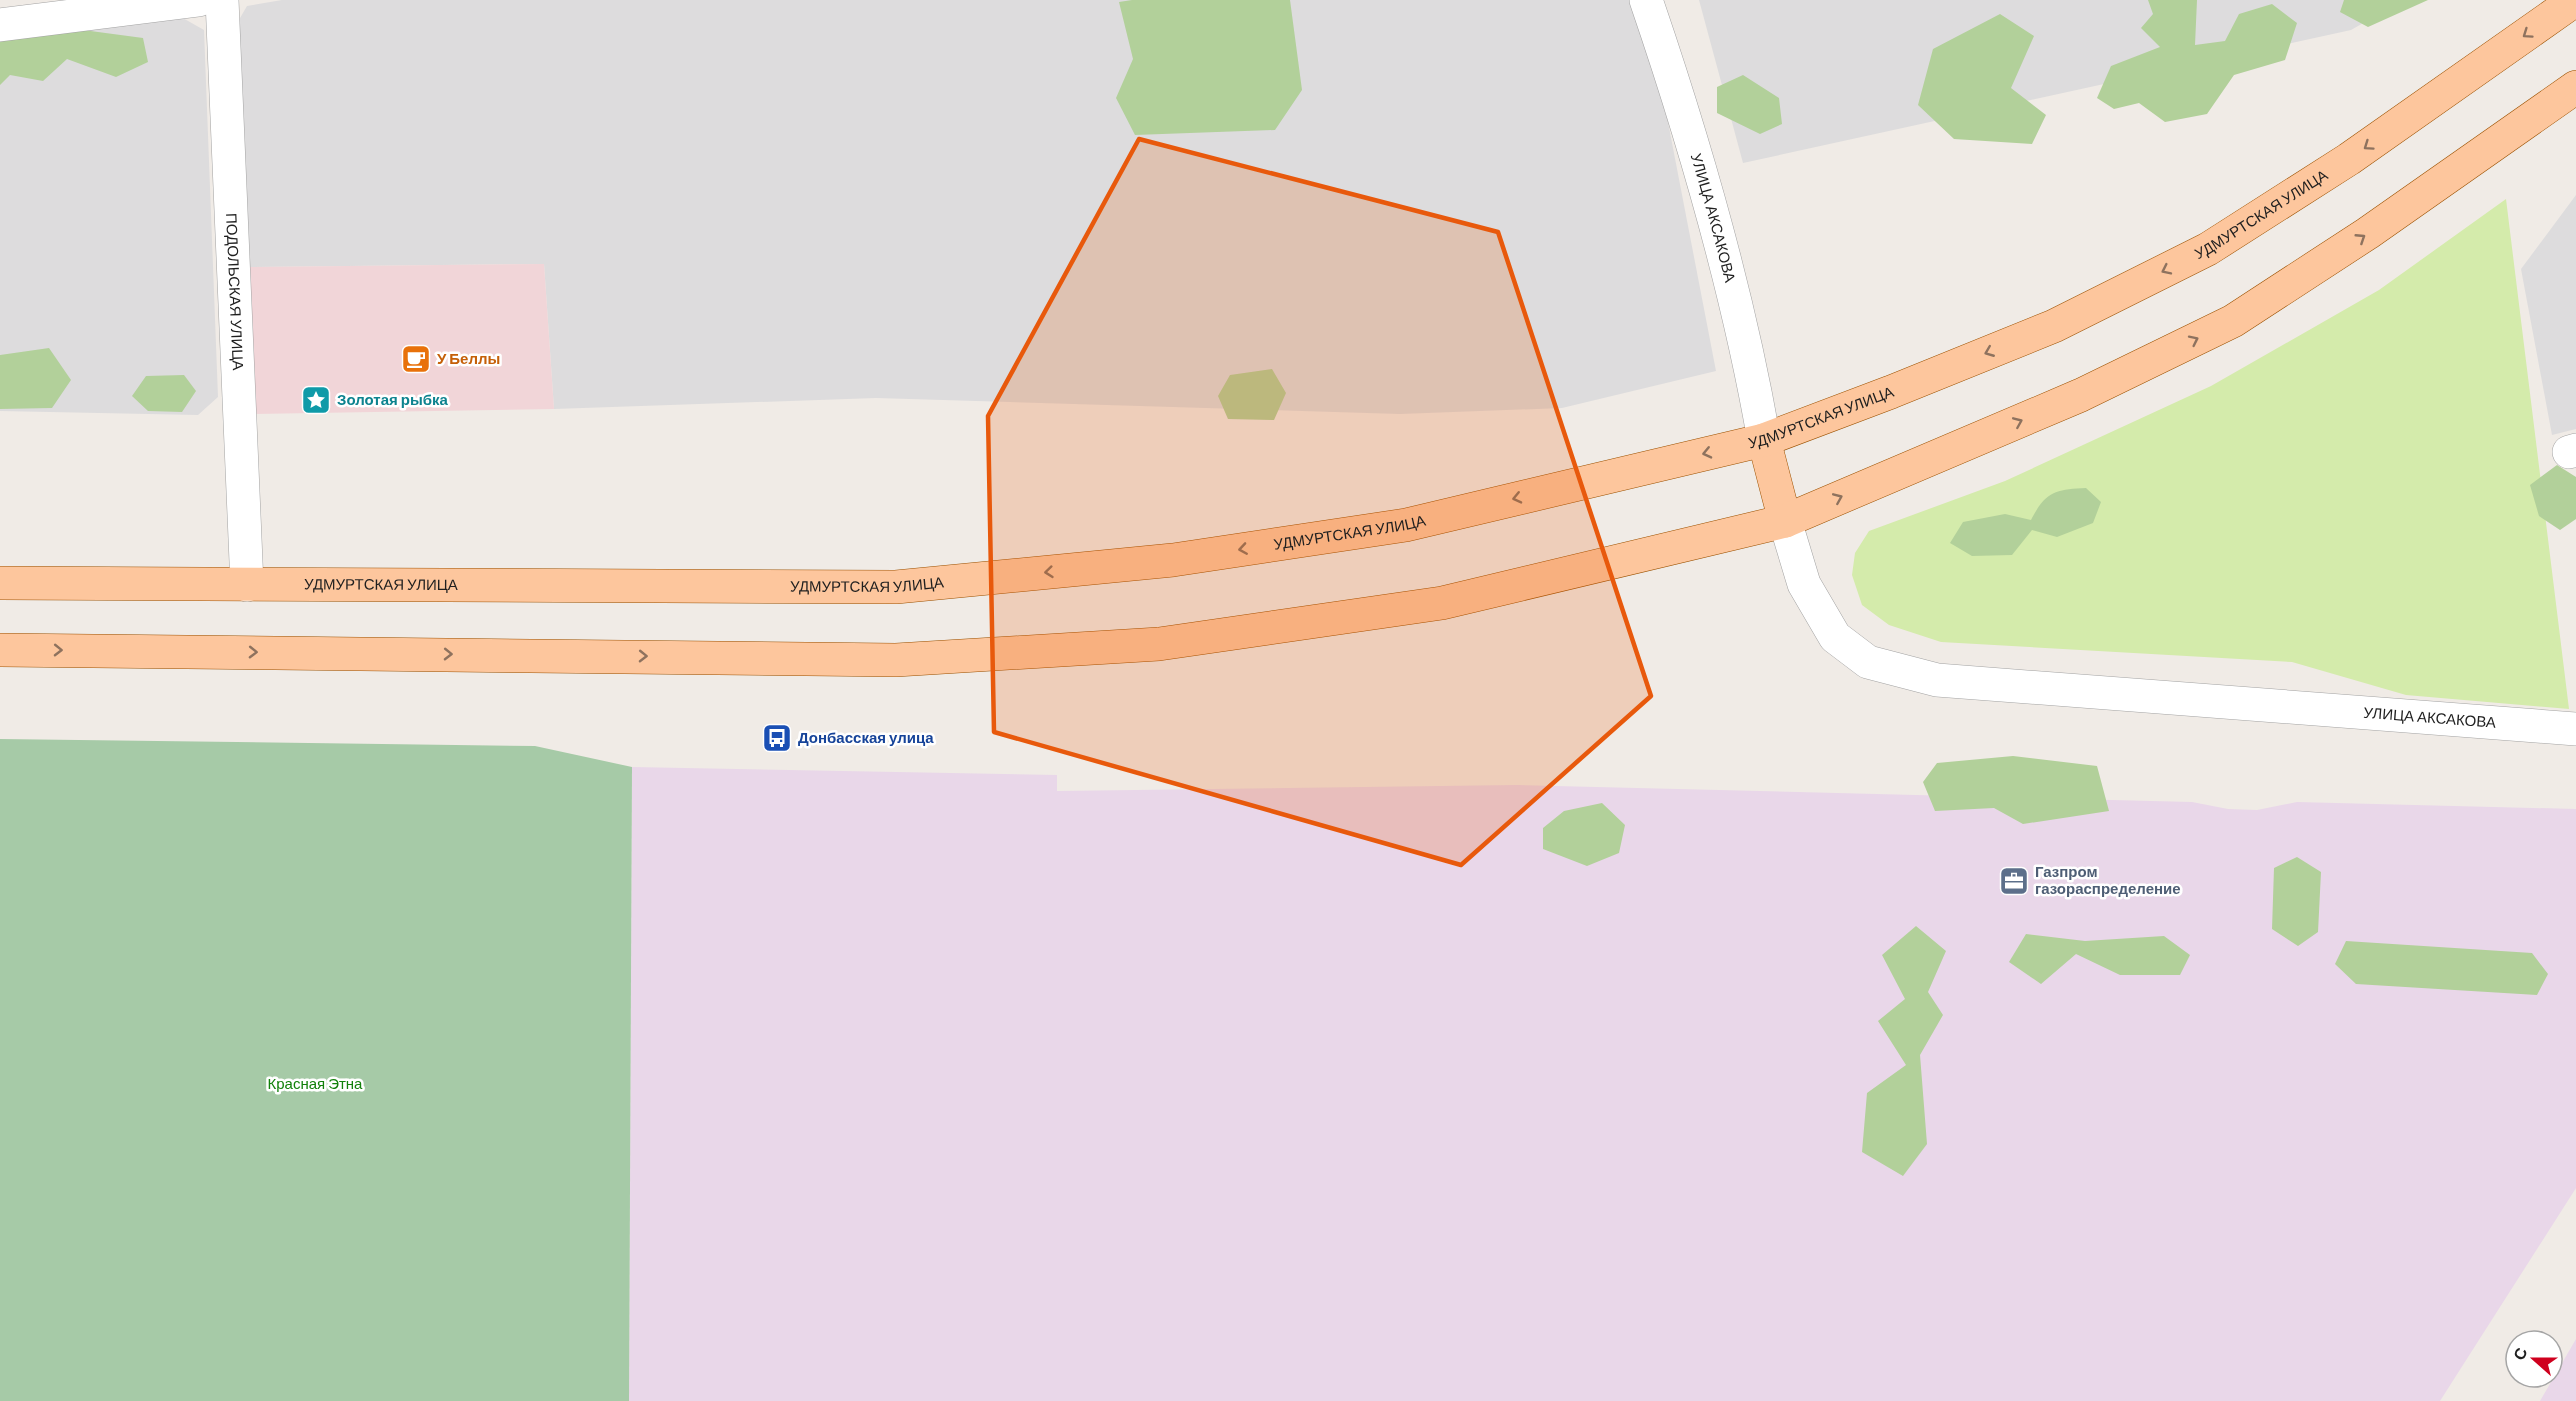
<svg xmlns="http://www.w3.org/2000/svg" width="2576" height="1401" font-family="Barlow,sans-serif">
	<rect width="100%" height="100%" fill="#f0ebe6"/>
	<path fill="#dddcdd" d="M 282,0 L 1629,0 L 1662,91 L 1716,371 L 1562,408 L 1400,414 L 876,398 L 554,409 L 544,264 L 249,267 L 236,25 L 247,6 Z
		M 1699,0 L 2404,0 L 2351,30 L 1743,163 Z
		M 174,13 L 204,30 L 218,397 L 198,415 L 0,411 L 0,34 Z
		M 2576,195 L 2576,429 L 2552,435 L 2521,269 Z"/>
	<path fill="#f1d5d8" d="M 544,264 L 554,409 L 254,414 L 249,267 Z"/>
	<path fill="#e9d7e9" d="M 632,767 L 1057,775 L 1057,791 L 1518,785 L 2192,802 L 2228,809 L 2257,810 L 2297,802 L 2576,809 L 2576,1188 L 2440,1401 L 629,1401 Z
		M 2576,1339 L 2576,1401 L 2540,1401 Z"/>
	<path fill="#d4ebab" d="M 2506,199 L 2569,709 L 2406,695 L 2292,662 L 1941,642 L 1889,625 L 1862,605 L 1852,575 L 1855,553 L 1869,531 L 2005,481 L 2211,386 L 2379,290 Z"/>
	<path fill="#b2d09a" d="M 1132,0 L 1290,0 L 1302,90 L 1275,130 L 1135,135 L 1116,98 L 1133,59 L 1119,2 Z
		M 2148,0 L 2197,0 L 2195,45 L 2225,41 L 2239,14 L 2272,4 L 2297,23 L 2285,60 L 2234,75 L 2207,114 L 2165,122 L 2139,103 L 2114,109 L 2097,98 L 2111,66 L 2160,47 L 2141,28 L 2153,14 Z
		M 2344,0 L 2428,0 L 2368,27 L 2340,12 Z
		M 2000,14 L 2034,36 L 2011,88 L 2046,115 L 2032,144 L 1954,139 L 1918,105 L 1933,49 Z
		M 38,24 L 143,38 L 148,62 L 116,77 L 67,59 L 43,81 L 10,75 L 0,85 L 0,36 Z
		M 1743,75 L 1779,98 L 1782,124 L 1760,134 L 1717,113 L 1717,87 Z
		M 49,348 L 71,380 L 52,408 L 0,409 L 0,355 Z
		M 1272,369 L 1286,393 L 1274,420 L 1228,419 L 1218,396 L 1230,375 Z
		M 184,375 L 196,391 L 182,412 L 148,411 L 132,396 L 146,376 Z
		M 2557,465 L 2576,477 L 2576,519 L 2560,530 L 2539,516 L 2530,485 Z
		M 2086,488 L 2101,502 L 2093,523 L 2057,537 L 2032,530 L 2012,555 L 1972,556 L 1950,543 L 1963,522 L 2005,514 L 2031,520 C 2045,492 2056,489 2086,488 Z
		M 2013,756 L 2097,766 L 2109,811 L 2023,824 L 1994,808 L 1935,811 L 1923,782 L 1937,763 Z
		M 1602,803 L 1625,825 L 1619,853 L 1587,866 L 1543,849 L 1543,828 L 1564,811 Z
		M 2297,857 L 2321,872 L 2318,932 L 2298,946 L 2272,929 L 2274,868 Z
		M 1916,926 L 1946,951 L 1928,992 L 1943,1015 L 1920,1055 L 1927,1144 L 1903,1176 L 1862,1152 L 1867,1093 L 1906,1065 L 1878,1021 L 1905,999 L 1882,955 Z
		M 2026,934 L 2085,941 L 2164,936 L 2190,955 L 2180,975 L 2120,975 L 2076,954 L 2041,984 L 2009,962 Z
		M 2346,941 L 2532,953 L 2548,974 L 2537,995 L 2356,984 L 2335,964 Z"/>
	<path fill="#a6caa7" d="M 0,739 L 535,746 L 632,767 L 629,1401 L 0,1401 Z"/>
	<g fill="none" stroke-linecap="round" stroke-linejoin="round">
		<g stroke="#a3a3a3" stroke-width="34">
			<g id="minor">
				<path id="s1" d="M 222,0 L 247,585"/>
				<path id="s2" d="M 1646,0 C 1695,143 1738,291 1764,440"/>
				<path d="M 0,25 L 199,0"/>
				<path d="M 2569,452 L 2576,450"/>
				<path id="s3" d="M 1785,521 L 1804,584 L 1835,637 L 1868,662 L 1937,680 L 2576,729"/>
			</g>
		</g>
		<g stroke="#9b5100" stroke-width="34">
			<g id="major">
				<path d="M 1764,440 L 1785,521"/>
				<path id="s4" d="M 0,583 L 896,587 L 1173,560 L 1406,525 L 1764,440 L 1891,392 L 2054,326 L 2208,249 L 2349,159 L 2575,0"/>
				<path d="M 0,650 L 896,660 L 1159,644 L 1442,603 L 1785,521 L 2081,395 L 2233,321 L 2368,233 L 2576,87"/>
			</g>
		</g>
		<use href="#minor" stroke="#fff" stroke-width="33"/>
		<use href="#major" stroke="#fdc69d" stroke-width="33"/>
	</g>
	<defs><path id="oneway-chevron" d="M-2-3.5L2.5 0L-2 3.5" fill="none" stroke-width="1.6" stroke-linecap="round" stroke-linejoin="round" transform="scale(1.5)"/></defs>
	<g stroke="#8e725e">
		<use href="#oneway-chevron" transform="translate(2527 34) rotate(145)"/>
		<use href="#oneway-chevron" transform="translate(2368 146) rotate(145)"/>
		<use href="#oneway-chevron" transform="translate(2361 238) rotate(-33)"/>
		<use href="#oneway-chevron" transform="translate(2166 270) rotate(154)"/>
		<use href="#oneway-chevron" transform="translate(2194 340) rotate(-26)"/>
		<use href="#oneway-chevron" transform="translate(1989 352) rotate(158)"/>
		<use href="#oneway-chevron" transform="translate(2018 422) rotate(-23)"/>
		<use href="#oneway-chevron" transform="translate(1707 453) rotate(167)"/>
		<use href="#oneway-chevron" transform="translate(1517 498) rotate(167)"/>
		<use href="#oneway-chevron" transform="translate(1838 498) rotate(-23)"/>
		<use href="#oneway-chevron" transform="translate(1243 549) rotate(171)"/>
		<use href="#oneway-chevron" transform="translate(1049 572) rotate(174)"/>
		<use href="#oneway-chevron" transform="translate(58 650) rotate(1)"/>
		<use href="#oneway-chevron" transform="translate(253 652) rotate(1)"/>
		<use href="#oneway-chevron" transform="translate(448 654) rotate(1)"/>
		<use href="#oneway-chevron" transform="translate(643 656) rotate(1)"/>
	</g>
	<path fill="#e8590c" fill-opacity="0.2" stroke="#e8590c" stroke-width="4.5" stroke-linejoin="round" d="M 1139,139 L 1498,232 L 1651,696 L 1461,865 L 994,732 L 988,416 Z"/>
	<defs>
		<g id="cafe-square" transform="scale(1.5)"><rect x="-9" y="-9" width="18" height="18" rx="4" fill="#e8710a" stroke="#fff"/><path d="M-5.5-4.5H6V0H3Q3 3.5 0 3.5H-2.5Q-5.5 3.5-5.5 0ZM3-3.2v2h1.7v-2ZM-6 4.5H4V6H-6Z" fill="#fff"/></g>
		<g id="sight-square" transform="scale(1.5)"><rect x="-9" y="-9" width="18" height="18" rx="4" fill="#0f9aa8" stroke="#fff"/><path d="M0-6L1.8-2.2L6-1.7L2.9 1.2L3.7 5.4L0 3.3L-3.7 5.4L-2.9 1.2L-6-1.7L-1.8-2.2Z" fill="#fff"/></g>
		<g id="bus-square" transform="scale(1.5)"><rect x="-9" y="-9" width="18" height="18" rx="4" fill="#1a4fb4" stroke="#fff"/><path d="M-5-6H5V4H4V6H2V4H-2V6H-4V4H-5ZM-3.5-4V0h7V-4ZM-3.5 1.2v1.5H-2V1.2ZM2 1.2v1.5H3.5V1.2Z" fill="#fff"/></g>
		<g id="office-square" transform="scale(1.5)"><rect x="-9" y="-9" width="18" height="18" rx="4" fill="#5c6f8a" stroke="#fff"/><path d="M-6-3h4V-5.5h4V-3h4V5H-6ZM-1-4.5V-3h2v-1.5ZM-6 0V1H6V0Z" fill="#fff"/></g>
	</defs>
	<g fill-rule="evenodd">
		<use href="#cafe-square" x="416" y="359"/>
		<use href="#sight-square" x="316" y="400"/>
		<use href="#bus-square" x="777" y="738"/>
		<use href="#office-square" x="2014" y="881"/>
	</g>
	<g text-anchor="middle" stroke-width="5" stroke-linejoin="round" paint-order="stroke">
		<g font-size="15" fill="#1f1f1f" stroke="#fff">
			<text dy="5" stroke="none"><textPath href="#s4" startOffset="2325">УДМУРТСКАЯ УЛИЦА</textPath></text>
			<text dy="5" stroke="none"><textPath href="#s2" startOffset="228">УЛИЦА АКСАКОВА</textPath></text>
			<text dy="5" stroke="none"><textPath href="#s1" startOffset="292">ПОДОЛЬСКАЯ УЛИЦА</textPath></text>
			<text dy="5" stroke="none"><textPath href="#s4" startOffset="1839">УДМУРТСКАЯ УЛИЦА</textPath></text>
			<text dy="5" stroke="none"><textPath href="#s4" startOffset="1353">УДМУРТСКАЯ УЛИЦА</textPath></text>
			<text dy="5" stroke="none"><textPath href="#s4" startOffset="867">УДМУРТСКАЯ УЛИЦА</textPath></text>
			<text dy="5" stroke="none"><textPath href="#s4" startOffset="381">УДМУРТСКАЯ УЛИЦА</textPath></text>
			<text dy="5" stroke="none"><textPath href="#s3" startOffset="734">УЛИЦА АКСАКОВА</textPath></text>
		</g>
		<g font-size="15" font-weight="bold" fill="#c56008" stroke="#fff" text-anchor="start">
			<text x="437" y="364">У Беллы</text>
		</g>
		<g font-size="15" font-weight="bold" fill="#0d838f" stroke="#fff" text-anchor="start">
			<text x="337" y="405">Золотая рыбка</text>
		</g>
		<g font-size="15" font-weight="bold" fill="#164399" stroke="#fff" text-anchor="start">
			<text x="798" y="743">Донбасская улица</text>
		</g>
		<g font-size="15" font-weight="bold" fill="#4e5e75" stroke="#fff" text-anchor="start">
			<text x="2035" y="877">Газпром<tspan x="2035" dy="17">газораспределение</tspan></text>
		</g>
		<g font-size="15" fill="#11810a" stroke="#fff">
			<text x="315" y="1089">Красная Этна</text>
		</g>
	</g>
	<g transform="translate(2534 1359) rotate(291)"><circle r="28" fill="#ffffff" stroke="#a5a5a5" stroke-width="1.5"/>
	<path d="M0-4.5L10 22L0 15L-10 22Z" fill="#cf001e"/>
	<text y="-9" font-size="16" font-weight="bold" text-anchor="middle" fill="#1f1f1f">С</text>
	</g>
</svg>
